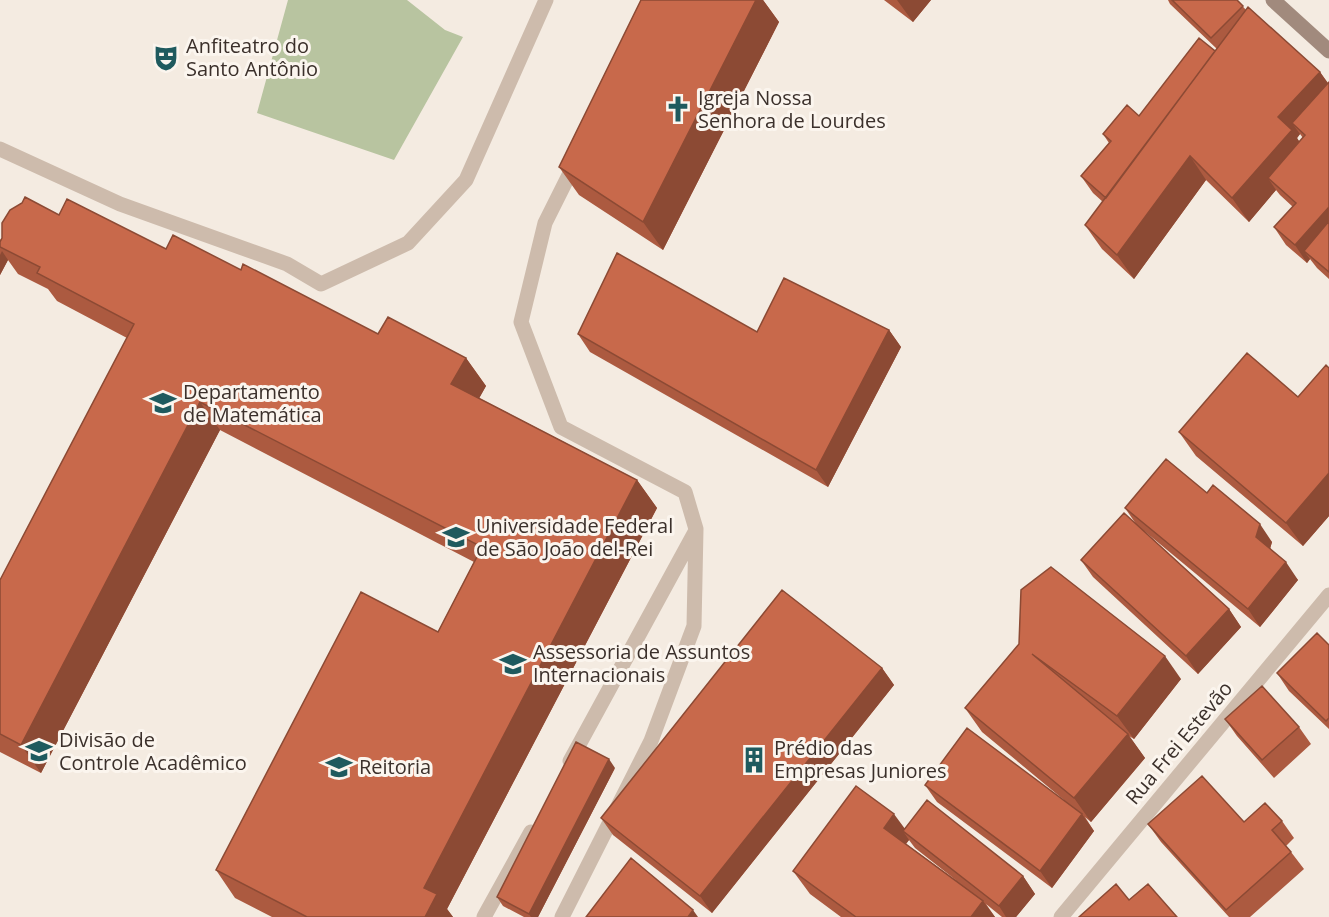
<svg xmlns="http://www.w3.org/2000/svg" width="1329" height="917" font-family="'Open Sans',sans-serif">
	<rect width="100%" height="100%" fill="#f4ebe1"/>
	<path fill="#b8c4a0" d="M 288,0 L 407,0 L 445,30 L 463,37 L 394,160 L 257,113 Z"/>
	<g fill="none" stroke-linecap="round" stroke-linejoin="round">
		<path stroke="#cdbbac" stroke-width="15" d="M 0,149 L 120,204 L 287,264 L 321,284 L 408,243 L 466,180 L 546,0
			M 570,761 L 695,532
			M 484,917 L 531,832
			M 562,917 L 651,741 L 694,626 L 696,529 L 685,492 L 561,427 L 521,322 L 545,223 L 576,161"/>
		<path stroke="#cdbbac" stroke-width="15" d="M 1061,917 L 1329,595"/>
		<path stroke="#a18a7d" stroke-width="15" d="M 1273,0 L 1329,51"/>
	</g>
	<path fill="#ac5a40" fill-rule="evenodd" d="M 641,0 L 763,0 L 779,22 L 663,250 L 579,195 L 559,167 Z
		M 884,0 L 931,0 L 913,22 Z
		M 1168,0 L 1237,0 L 1246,10 L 1320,72 L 1328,83 L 1329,82 L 1329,279 L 1317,268 L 1310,259 L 1307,263 L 1286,245 L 1274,227 L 1293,207 L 1280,195 L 1276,190 L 1249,222 L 1206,180 L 1134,279 L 1102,249 L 1085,225 L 1103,202 L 1093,193 L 1081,176 L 1109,143 L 1103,134 L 1139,116 L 1217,49 L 1170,4 ZM 1300,134 L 1303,138 L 1299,142 L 1297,138 Z
		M 59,215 L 166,249 L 241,270 L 378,334 L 466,358 L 486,386 L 479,398 L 637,480 L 657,508 L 447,909 L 453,917 L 272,917 L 235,898 L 216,870 L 438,632 L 474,562 L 220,430 L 41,773 L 0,752 L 0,580 L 127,338 L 57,301 L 48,289 L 18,274 L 8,260 L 0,275 L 0,239 L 1,240 Z
		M 889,330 L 901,347 L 828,487 L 590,352 L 578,334 Z
		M 1329,368 L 1329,516 L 1303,546 L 1196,456 L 1179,432 L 1298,397 Z
		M 1207,493 L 1272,542 L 1270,549 L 1298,580 L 1260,627 L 1143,530 L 1229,609 L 1241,627 L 1198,674 L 1093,577 L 1081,560 L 1136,524 L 1125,508 Z
		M 1019,644 L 1181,679 L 1134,739 L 1129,736 L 1145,758 L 1091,822 L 1085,817 L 1094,831 L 1052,888 L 937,802 L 925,785 L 1064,800 L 982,732 L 965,708 Z
		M 1329,645 L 1329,729 L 1289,691 L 1277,673 Z
		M 882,668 L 894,685 L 712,913 L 613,835 L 601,818 Z
		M 1225,719 L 1299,727 L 1311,744 L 1274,778 L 1237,736 Z
		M 615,768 L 538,917 L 524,917 L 503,906 L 497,897 Z
		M 1282,821 L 1294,838 L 1286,846 L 1291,852 L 1304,869 L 1250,917 L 1229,917 L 1161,842 L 1148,824 Z
		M 905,828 L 1023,876 L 1035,894 L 1016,917 L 1002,917 L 986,904 L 995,917 L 841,917 L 810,894 L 793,871 ZM 909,840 L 915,848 L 957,881 L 906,844 Z"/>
	<path fill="#8c4a34" d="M 756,0 L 763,0 L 779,22 L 663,250 L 643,222 Z
		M 897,0 L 931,0 L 913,22 Z
		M 1320,72 L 1329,85 L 1292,123 L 1300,134 L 1297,138 L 1308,154 L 1268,178 L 1276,190 L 1249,222 L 1232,198 L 1278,117 Z
		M 1190,156 L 1206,180 L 1134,279 L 1117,255 Z
		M 1329,207 L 1329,238 L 1304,251 L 1310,259 L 1307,263 L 1295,245 Z
		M 2,251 L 8,260 L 0,275 L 0,255 Z
		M 889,330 L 901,347 L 828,487 L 816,470 Z
		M 466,358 L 486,386 L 471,413 L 451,384 Z
		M 200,402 L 220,430 L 41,773 L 21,745 Z
		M 1329,473 L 1329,516 L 1303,546 L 1286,523 Z
		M 637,480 L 657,508 L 447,909 L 453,917 L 425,917 L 424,888 Z
		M 1260,524 L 1272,542 L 1268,555 L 1256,537 Z
		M 1286,562 L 1298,580 L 1260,627 L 1248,609 Z
		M 1229,609 L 1241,627 L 1198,674 L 1186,656 Z
		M 1165,656 L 1181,679 L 1134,739 L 1117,716 Z
		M 882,668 L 894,685 L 712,913 L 700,896 Z
		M 1128,734 L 1145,758 L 1091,822 L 1074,798 Z
		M 609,759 L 615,768 L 538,917 L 531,917 L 529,914 Z
		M 894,814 L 911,837 L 903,831 L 909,840 L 900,851 L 884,828 Z
		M 1082,814 L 1094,831 L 1052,888 L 1040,871 Z
		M 1023,876 L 1035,894 L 1016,917 L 1006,917 L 999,906 Z
		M 983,901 L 995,917 L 971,917 Z
		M 693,910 L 698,917 L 688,917 Z"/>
	<path fill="#c8694b" stroke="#8c4a34" stroke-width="1.5" d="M 641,0 L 756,0 L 643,222 L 559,167 Z
		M 1172,0 L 1237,0 L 1243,6 L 1211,38 Z
		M 1248,7 L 1320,72 L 1278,117 L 1292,130 L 1232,198 L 1190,156 L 1117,255 L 1085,225 Z
		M 1199,38 L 1215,51 L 1106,198 L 1081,176 L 1111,141 L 1103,134 L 1127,105 L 1139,116 Z
		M 1329,82 L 1329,207 L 1295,245 L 1274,227 L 1296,203 L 1268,178 L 1305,135 L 1292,123 Z
		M 25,197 L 59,215 L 67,199 L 166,249 L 173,235 L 241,270 L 243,264 L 378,334 L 388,317 L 466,358 L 451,384 L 637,480 L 424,888 L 437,894 L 425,917 L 307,917 L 216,870 L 361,592 L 438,632 L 482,547 L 200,402 L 21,745 L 0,734 L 0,580 L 134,324 L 37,273 L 40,267 L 0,247 L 0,242 L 2,238 L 2,223 L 10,210 L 22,203 Z
		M 1329,221 L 1329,272 L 1304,251 Z
		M 617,253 L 757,332 L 784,278 L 889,330 L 816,470 L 578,334 Z
		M 1247,353 L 1298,397 L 1326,365 L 1329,368 L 1329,473 L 1286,523 L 1179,432 Z
		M 1166,459 L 1207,493 L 1213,485 L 1260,524 L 1256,537 L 1286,562 L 1248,609 L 1125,508 Z
		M 1124,513 L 1229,609 L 1186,656 L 1081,560 Z
		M 1051,567 L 1165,656 L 1117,716 L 1032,654 L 1128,734 L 1074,798 L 965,708 L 1019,644 L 1021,590 Z
		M 782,590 L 882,668 L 700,896 L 601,818 Z
		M 1317,633 L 1329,645 L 1329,718 L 1326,721 L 1277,673 Z
		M 1262,686 L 1299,727 L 1262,760 L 1225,719 Z
		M 967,728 L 1082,814 L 1040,871 L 925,785 Z
		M 576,742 L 609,759 L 529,914 L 497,897 Z
		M 1202,776 L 1244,822 L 1265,803 L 1282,821 L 1272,830 L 1291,852 L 1226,910 L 1148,824 Z
		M 856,786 L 894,814 L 884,828 L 983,901 L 971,917 L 856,917 L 793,871 Z
		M 927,800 L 1023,876 L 999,906 L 903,831 Z
		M 631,858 L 693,910 L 688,917 L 586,917 Z
		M 1116,884 L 1129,900 L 1148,884 L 1177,917 L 1079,917 Z"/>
	<defs>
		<g id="theatre-bare" transform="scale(2.07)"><path d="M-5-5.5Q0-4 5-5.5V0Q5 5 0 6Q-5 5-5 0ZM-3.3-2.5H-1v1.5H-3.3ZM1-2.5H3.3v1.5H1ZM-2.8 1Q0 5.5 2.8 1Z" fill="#1f5a5e" stroke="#fbf5ee" stroke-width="2.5" paint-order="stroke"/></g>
		<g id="church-bare" transform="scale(2.07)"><path d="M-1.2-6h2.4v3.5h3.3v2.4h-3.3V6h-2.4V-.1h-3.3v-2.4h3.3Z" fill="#1f5a5e" stroke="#fbf5ee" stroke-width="2.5" paint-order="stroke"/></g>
		<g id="university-bare" transform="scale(2.07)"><path d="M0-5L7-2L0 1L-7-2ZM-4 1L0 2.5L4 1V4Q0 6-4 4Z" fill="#1f5a5e" stroke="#fbf5ee" stroke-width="2.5" paint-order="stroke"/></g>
		<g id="building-bare" transform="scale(2.07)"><path d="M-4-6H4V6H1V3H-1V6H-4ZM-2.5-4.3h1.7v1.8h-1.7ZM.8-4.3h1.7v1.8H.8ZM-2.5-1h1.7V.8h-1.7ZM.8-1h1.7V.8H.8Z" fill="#1f5a5e" stroke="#fbf5ee" stroke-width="2.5" paint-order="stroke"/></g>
	</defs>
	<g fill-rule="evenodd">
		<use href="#theatre-bare" x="166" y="58"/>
		<use href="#church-bare" x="678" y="109"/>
		<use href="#university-bare" x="163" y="403"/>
		<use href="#university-bare" x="456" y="537"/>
		<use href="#university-bare" x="513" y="664"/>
		<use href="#university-bare" x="39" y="751"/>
		<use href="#building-bare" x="754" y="760"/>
		<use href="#university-bare" x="339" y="767"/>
	</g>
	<g text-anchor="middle" stroke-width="6" stroke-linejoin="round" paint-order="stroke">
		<g font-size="20" fill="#3b302b" stroke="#fbf5ee" text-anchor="start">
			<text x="186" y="53">Anfiteatro do<tspan x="186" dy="23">Santo Antônio</tspan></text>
			<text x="698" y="105">Igreja Nossa<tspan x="698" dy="23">Senhora de Lourdes</tspan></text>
			<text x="183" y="399">Departamento<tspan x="183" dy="23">de Matemática</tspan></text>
			<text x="476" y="533">Universidade Federal<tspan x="476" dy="23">de São João del-Rei</tspan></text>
			<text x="533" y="659">Assessoria de Assuntos<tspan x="533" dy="23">Internacionais</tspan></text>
			<text x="59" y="747">Divisão de<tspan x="59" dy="23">Controle Acadêmico</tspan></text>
			<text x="774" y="755">Prédio das<tspan x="774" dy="23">Empresas Juniores</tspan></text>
			<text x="359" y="774">Reitoria</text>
		</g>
		<g font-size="20" fill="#3b302b" stroke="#fbf5ee">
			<text transform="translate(1179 743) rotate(-50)" y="7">Rua Frei Estevão</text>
		</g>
	</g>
</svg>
